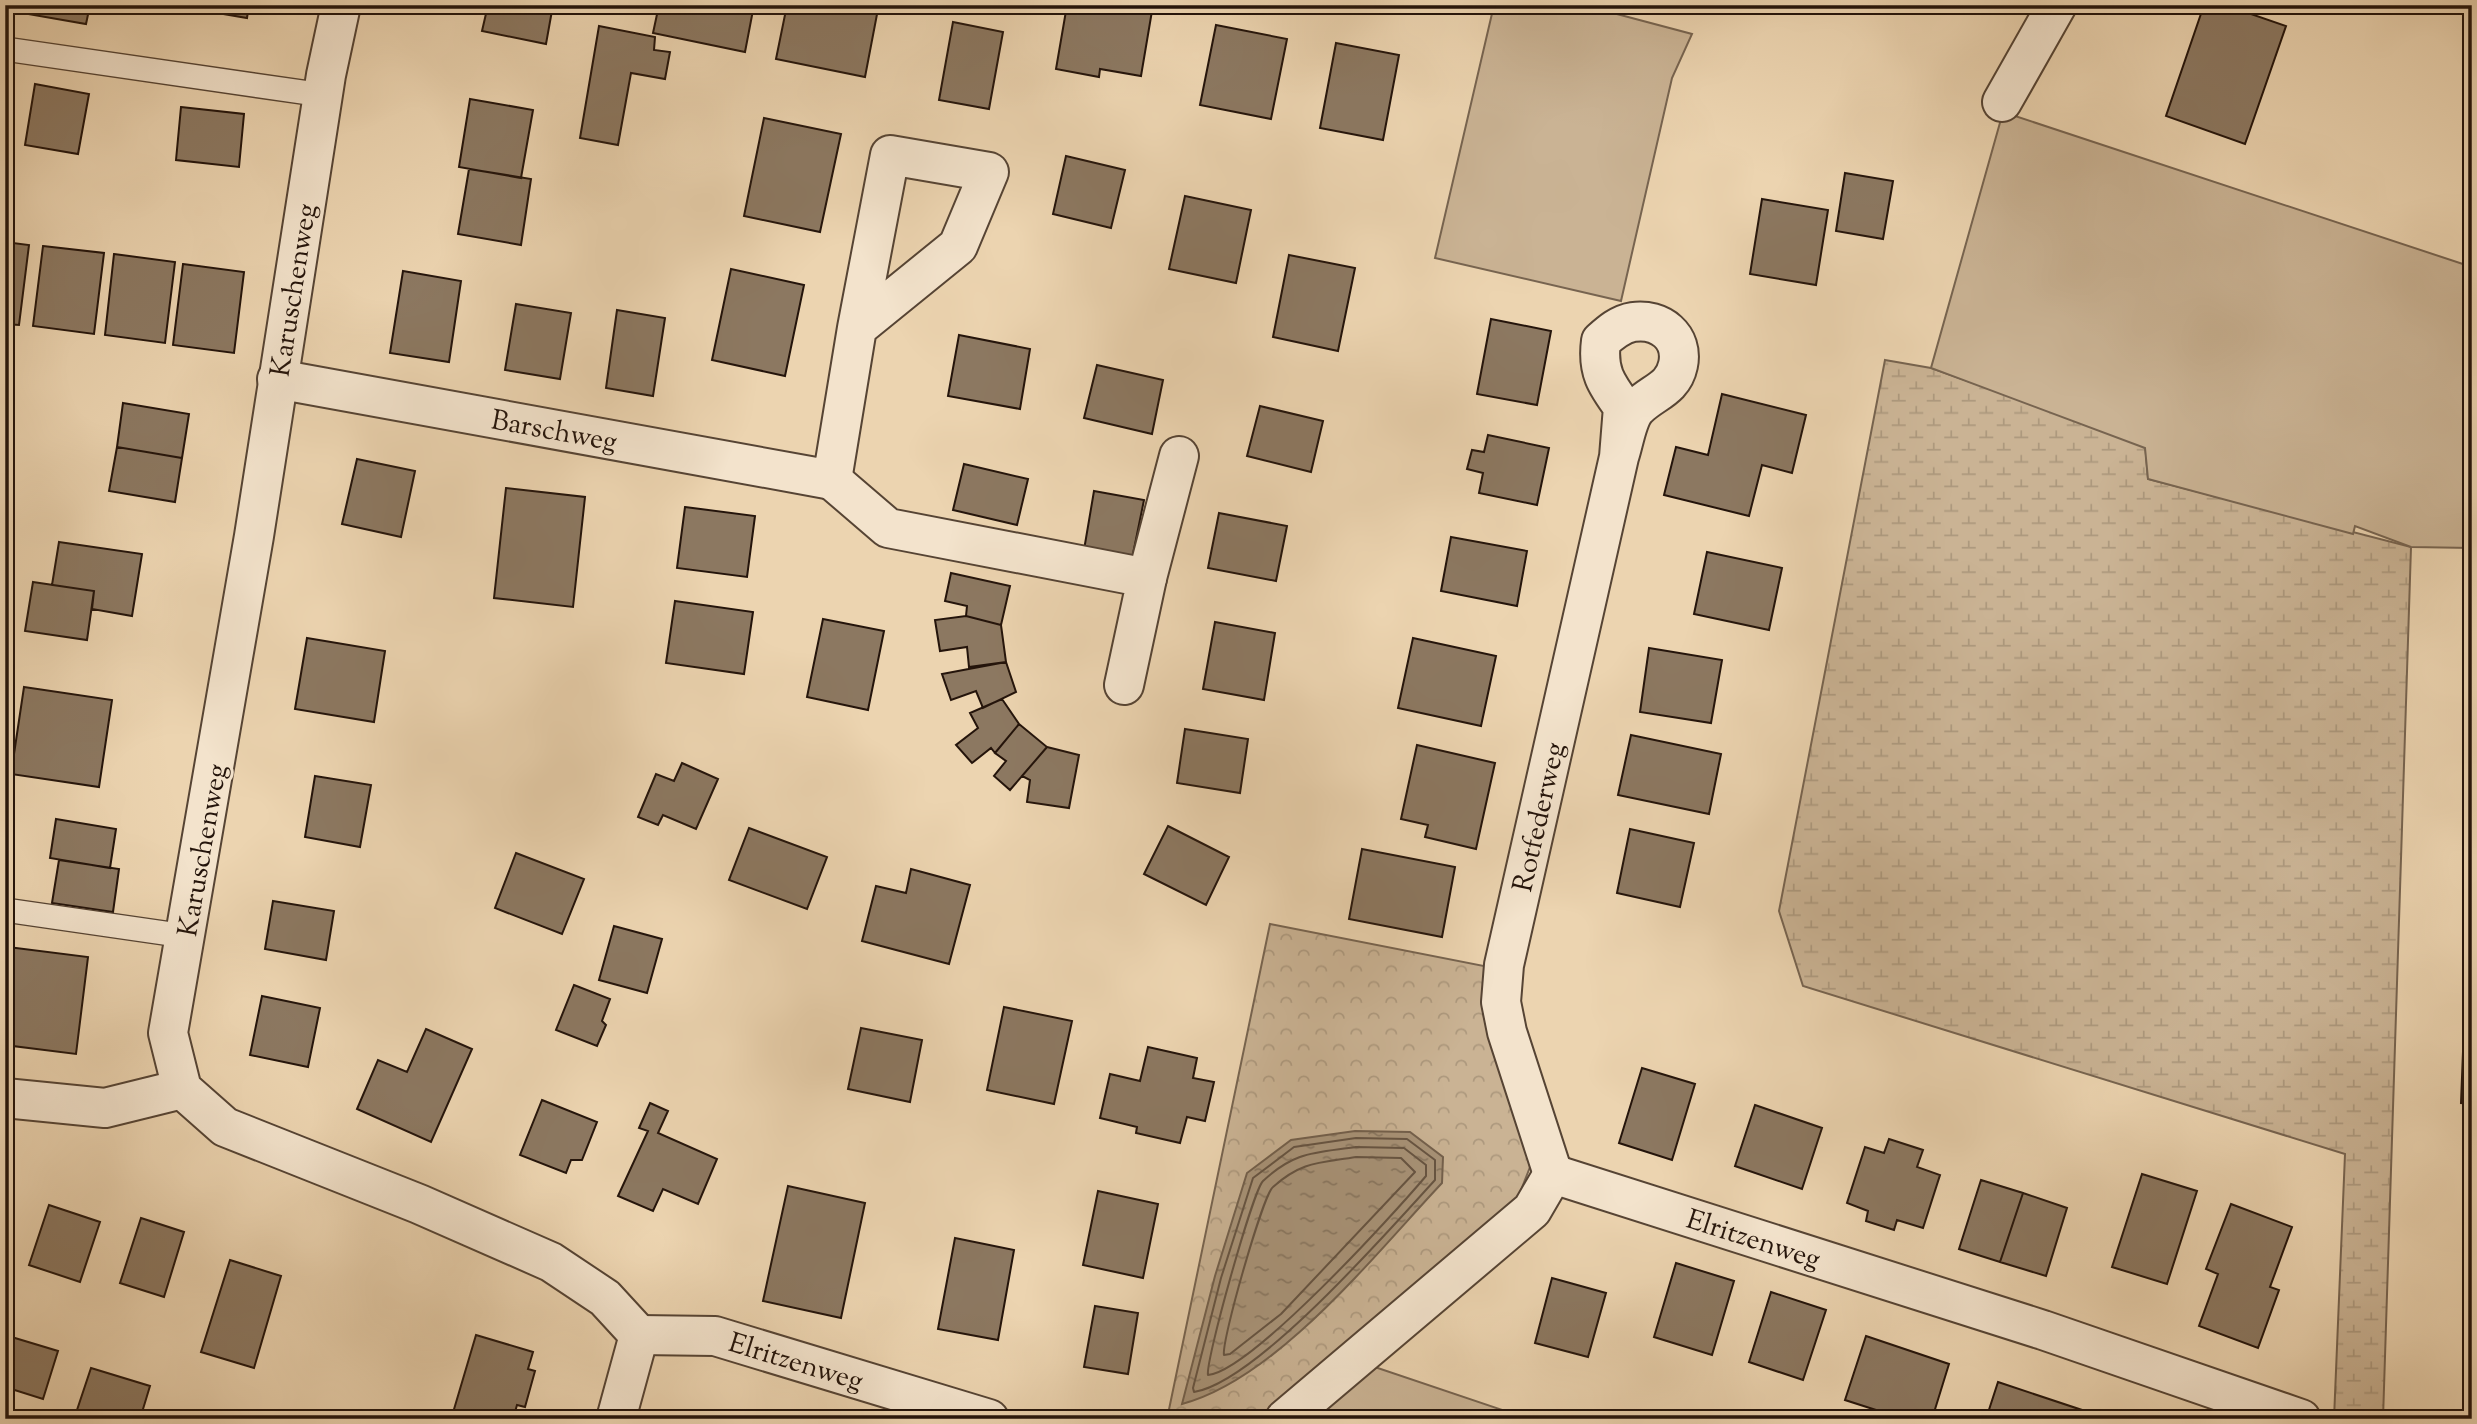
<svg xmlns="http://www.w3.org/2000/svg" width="2477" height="1424" font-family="'Sorts Mill Goudy',serif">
	<defs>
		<pattern id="forest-crowns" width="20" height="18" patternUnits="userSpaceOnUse" patternTransform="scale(1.75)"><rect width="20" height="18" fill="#cab394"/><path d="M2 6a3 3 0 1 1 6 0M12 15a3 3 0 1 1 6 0" fill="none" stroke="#ad997e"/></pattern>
		<pattern id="wetland-marsh" width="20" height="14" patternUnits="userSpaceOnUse" patternTransform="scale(1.75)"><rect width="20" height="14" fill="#cab394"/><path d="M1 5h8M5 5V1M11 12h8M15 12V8" fill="none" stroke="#ad997e"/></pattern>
		<pattern id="water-ripples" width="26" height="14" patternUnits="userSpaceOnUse" patternTransform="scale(1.75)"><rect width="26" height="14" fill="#a89378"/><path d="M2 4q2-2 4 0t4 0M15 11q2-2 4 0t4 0" fill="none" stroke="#897761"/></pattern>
	</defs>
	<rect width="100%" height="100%" fill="#ecd4b0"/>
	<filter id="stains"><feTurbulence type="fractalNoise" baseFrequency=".00286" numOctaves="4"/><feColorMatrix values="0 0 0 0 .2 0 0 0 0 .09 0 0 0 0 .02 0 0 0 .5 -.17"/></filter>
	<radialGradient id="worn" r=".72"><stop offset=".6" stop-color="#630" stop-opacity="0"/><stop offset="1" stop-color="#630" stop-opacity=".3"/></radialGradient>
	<path fill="url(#forest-crowns)" stroke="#776450" stroke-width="2" d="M 1270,924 L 1484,966 L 1488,1001 L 1527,1145 L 1530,1167 L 1516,1203 L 1294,1400 L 1265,1419 L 1167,1419 Z"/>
	<path fill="url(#wetland-marsh)" stroke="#776450" stroke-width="2" d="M 1885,360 L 1931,368 L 2145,444 L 2148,479 L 2411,547 L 2383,1419 L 2334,1419 L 2345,1154 L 1803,986 L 1779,911 Z"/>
	<path fill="#cab394" stroke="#776450" stroke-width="2" d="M 1494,5 L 1583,5 L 1692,34 L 1672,78 L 1621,301 L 1435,258 Z
		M 2003,112 L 2472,267 L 2472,548 L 2411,547 L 2355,526 L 2353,534 L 2148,479 L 2145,448 L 1931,368 Z
		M 1354,1360 L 1529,1419 L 1285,1419 Z"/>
	<path fill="url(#water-ripples)" stroke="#73604c" stroke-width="2" d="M 1355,1131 L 1410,1132 L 1443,1157 L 1442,1183 C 1375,1254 1277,1379 1182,1404 L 1215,1276 L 1247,1173 L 1291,1140 Z"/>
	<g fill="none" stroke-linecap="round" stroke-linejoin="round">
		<path stroke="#665442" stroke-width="2" d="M 1356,1138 L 1407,1139 L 1435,1160 L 1435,1180 C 1389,1230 1257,1382 1194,1392 L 1193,1388 L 1221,1278 L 1253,1178 L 1294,1147 Z
			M 1356,1147 L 1404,1148 L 1426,1165 L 1426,1176 C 1393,1215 1251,1371 1208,1375 C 1205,1362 1253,1191 1263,1181 C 1295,1151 1315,1153 1356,1147 Z
			M 1356,1157 L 1401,1158 L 1415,1172 L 1281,1314 L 1230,1354 L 1224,1355 C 1221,1342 1263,1195 1273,1187 C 1302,1161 1320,1163 1356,1157 Z"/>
	</g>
	<path fill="#8c7861" stroke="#24140b" stroke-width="2" d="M 30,5 L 90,5 L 86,24 L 28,14 Z
		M 171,5 L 249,5 L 247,18 Z
		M 488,5 L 553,5 L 546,44 L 482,31 Z
		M 659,5 L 754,5 L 745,52 L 653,33 Z
		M 787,5 L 860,5 L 878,9 L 865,77 L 776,59 Z
		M 1067,5 L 1153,5 L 1141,76 L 1100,69 L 1099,77 L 1056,69 Z
		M 2204,5 L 2225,5 L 2286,26 L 2245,144 L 2166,116 Z
		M 953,22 L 1003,32 L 989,109 L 939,100 Z
		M 1216,25 L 1287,39 L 1271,119 L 1200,105 Z
		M 599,26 L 655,37 L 654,50 L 670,52 L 665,79 L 631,73 L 618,145 L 580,138 Z
		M 1336,43 L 1399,55 L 1383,140 L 1320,128 Z
		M 35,84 L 89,94 L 78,154 L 25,145 Z
		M 470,99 L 533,110 L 521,178 L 459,167 Z
		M 181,107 L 244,114 L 239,167 L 176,160 Z
		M 764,118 L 841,134 L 820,232 L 744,216 Z
		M 1066,156 L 1125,170 L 1111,228 L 1053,214 Z
		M 469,169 L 531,179 L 521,245 L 458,234 Z
		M 1845,173 L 1893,181 L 1883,239 L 1836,231 Z
		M 1185,196 L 1251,210 L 1236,283 L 1169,269 Z
		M 1762,199 L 1828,210 L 1816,285 L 1750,274 Z
		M 5,242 L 29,245 L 19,325 L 5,324 Z
		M 43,246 L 104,253 L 94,334 L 33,326 Z
		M 114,254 L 175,262 L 165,343 L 105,335 Z
		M 1289,255 L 1355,268 L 1338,351 L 1273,337 Z
		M 183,264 L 244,272 L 234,353 L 173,345 Z
		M 731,269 L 804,285 L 785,376 L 712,360 Z
		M 403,271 L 461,281 L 449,362 L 390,353 Z
		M 516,304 L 571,313 L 560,379 L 505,370 Z
		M 617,310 L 665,318 L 653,396 L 606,388 Z
		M 1491,319 L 1551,331 L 1537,405 L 1477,394 Z
		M 959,335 L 1030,349 L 1020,409 L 948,396 Z
		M 1097,365 L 1163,380 L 1152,434 L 1084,418 Z
		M 1722,394 L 1806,415 L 1792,473 L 1762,465 L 1749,516 L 1664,495 L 1676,447 L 1708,455 Z
		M 123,403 L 189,414 L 182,458 L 117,447 Z
		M 1260,406 L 1323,421 L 1311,472 L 1247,456 Z
		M 5,430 L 12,431 L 5,478 Z
		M 1488,435 L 1549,448 L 1537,505 L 1479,493 L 1483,473 L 1467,469 L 1472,450 L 1484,452 Z
		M 117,447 L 182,458 L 175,502 L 109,491 Z
		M 357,459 L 415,471 L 401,537 L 342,524 Z
		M 964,464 L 1028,479 L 1017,525 L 953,510 Z
		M 506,488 L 585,497 L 573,607 L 494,598 Z
		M 1094,491 L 1144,500 L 1132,559 L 1084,550 Z
		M 685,507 L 755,516 L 747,577 L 677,568 Z
		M 1219,513 L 1287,526 L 1276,581 L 1208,568 Z
		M 1451,537 L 1527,551 L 1517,606 L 1441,591 Z
		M 59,542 L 142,554 L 132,616 L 92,609 L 94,591 L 52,585 Z
		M 1707,552 L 1782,568 L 1769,630 L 1694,614 Z
		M 951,573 L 1010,586 L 1001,625 L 966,616 L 967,606 L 945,601 Z
		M 33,582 L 94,591 L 87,640 L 25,631 Z
		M 675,601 L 753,612 L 744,674 L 666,663 Z
		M 966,616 L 1001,625 L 1006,662 L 969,667 L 967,647 L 940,651 L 935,620 Z
		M 823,619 L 884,631 L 868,710 L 807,697 Z
		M 1215,622 L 1275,633 L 1264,700 L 1203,689 Z
		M 307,638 L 385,651 L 374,722 L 295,709 Z
		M 1413,638 L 1496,656 L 1481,726 L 1398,708 Z
		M 1649,648 L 1722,660 L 1711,723 L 1640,712 Z
		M 1006,662 L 1016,692 L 983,708 L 976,691 L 951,700 L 942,674 Z
		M 24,687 L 112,700 L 99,787 L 11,774 Z
		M 1002,699 L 1019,724 L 995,753 L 991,748 L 972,763 L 956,745 L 978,728 L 970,713 Z
		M 1019,724 L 1047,747 L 1010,790 L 994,776 L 1006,761 L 995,753 Z
		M 1185,729 L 1248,739 L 1240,793 L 1177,783 Z
		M 1631,735 L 1721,754 L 1709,814 L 1618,795 Z
		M 1417,745 L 1495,763 L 1476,849 L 1425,837 L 1428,825 L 1401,819 Z
		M 1047,747 L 1079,755 L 1069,808 L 1027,802 L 1030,780 L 1022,776 Z
		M 682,763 L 718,779 L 696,829 L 663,815 L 658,825 L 638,817 L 656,774 L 674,781 Z
		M 315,776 L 371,785 L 360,847 L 305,837 Z
		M 56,819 L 116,829 L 110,868 L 50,858 Z
		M 1168,826 L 1229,857 L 1206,905 L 1144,874 Z
		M 749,828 L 827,857 L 807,909 L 729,880 Z
		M 1630,829 L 1694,843 L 1680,907 L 1617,893 Z
		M 1362,849 L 1455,867 L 1442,937 L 1349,919 Z
		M 516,853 L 584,879 L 562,934 L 495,908 Z
		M 59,860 L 119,869 L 113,912 L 52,903 Z
		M 911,869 L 970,885 L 949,964 L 862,941 L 876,886 L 906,893 Z
		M 273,901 L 334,911 L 326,960 L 265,949 Z
		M 614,926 L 662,939 L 647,993 L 599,980 Z
		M 8,947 L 88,957 L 76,1054 L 5,1045 Z
		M 574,985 L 610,999 L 602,1021 L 606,1025 L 597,1046 L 556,1030 Z
		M 262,996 L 320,1008 L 308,1067 L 250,1055 Z
		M 1004,1007 L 1072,1021 L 1054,1104 L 987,1090 Z
		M 861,1028 L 922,1040 L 910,1102 L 848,1089 Z
		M 426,1029 L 472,1049 L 431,1142 L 357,1109 L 378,1060 L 407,1072 Z
		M 2472,1030 L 2472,1104 L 2461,1103 L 2463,1052 L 2471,1052 Z
		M 1148,1047 L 1197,1058 L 1193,1078 L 1214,1082 L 1205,1121 L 1187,1117 L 1180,1143 L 1136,1133 L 1137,1127 L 1100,1118 L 1110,1074 L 1140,1081 Z
		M 1642,1068 L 1695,1084 L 1672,1160 L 1619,1143 Z
		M 542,1100 L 597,1122 L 582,1160 L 571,1160 L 566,1173 L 520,1155 Z
		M 650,1103 L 668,1111 L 658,1133 L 717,1159 L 698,1204 L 663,1189 L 653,1211 L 618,1196 L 648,1131 L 639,1128 Z
		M 1755,1105 L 1822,1128 L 1802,1189 L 1735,1166 Z
		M 1889,1139 L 1923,1150 L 1917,1167 L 1940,1175 L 1923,1228 L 1897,1220 L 1894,1230 L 1866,1221 L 1868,1211 L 1847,1203 L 1865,1147 L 1884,1153 Z
		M 2142,1174 L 2197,1191 L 2167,1284 L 2112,1267 Z
		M 1981,1180 L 2023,1193 L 2000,1262 L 1959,1249 Z
		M 788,1186 L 865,1203 L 841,1318 L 763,1301 Z
		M 1098,1191 L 1158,1204 L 1143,1278 L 1083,1265 Z
		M 2023,1193 L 2067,1208 L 2046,1276 L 2000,1262 Z
		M 2231,1204 L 2292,1227 L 2270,1287 L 2279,1290 L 2258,1348 L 2199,1326 L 2218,1274 L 2206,1269 Z
		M 49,1205 L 100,1222 L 80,1282 L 29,1265 Z
		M 141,1218 L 184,1232 L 164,1297 L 120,1283 Z
		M 955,1238 L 1014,1250 L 998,1340 L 938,1329 Z
		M 230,1260 L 281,1276 L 254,1368 L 201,1352 Z
		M 1676,1263 L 1734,1281 L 1712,1355 L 1654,1337 Z
		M 1552,1278 L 1606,1293 L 1588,1357 L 1535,1343 Z
		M 1771,1292 L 1826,1310 L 1803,1380 L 1749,1362 Z
		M 1095,1306 L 1138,1313 L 1128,1374 L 1084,1367 Z
		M 5,1335 L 58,1351 L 43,1399 L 5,1387 Z
		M 476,1335 L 533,1352 L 528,1369 L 535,1371 L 525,1407 L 517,1405 L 513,1419 L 452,1416 Z
		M 1866,1336 L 1949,1364 L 1932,1419 L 1904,1419 L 1845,1400 Z
		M 91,1368 L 150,1386 L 140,1419 L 74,1419 Z
		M 1998,1382 L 2082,1410 L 2079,1419 L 1986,1419 Z"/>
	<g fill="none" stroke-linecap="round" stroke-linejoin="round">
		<g stroke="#564434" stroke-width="26">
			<path id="service" d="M 5,49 L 323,95
				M 5,910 L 185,936"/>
		</g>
		<g stroke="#564434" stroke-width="42">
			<g id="minor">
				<path d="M 341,5 L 326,75 L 254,536 L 168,1033 L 182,1089 L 225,1127 L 419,1204 L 551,1262 L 605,1298 L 639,1335 L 616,1419"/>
				<path d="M 2002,102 L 2057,5"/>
				<path id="s1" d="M 277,379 L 832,480 L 857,328 L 958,246 L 989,172 L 890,155 L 857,328"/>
				<path d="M 832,480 L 888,528 L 1147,578 L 1124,685"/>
				<path d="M 1147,578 L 1179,456"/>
				<path d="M 5,1098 L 105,1108 L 182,1089"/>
				<path id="s2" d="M 1553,1174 L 1507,1032 L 1501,1002 L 1504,965 L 1619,457 C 1624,443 1627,417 1638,407 C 1653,392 1673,389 1678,365 C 1684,337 1660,318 1633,322 C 1620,324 1610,333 1601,341 C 1597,371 1606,384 1623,407 L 1619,457"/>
				<path id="s3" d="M 639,1335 L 715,1336 L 989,1419"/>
				<path id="s4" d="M 1285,1419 L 1532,1210 L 1553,1174 L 2043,1330 L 2301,1419"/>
			</g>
		</g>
		<use href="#service" stroke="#f3e3cc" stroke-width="23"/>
		<use href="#minor" stroke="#f3e3cc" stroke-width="38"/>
	</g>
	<g text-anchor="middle" stroke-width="6" stroke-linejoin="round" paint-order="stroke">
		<g font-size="28" fill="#24140b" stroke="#f3e3cc">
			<text transform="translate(292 290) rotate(-81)" y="10">Karuschenweg</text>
			<text dy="10" stroke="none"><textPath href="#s1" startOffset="282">Barschweg</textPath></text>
			<text dy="10" stroke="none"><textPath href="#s2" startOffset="369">Rotfederweg</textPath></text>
			<text transform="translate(201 850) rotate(-80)" y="10">Karuschenweg</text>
			<text dy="10" stroke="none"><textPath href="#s4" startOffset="576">Elritzenweg</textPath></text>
			<text dy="10" stroke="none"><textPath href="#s3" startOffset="161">Elritzenweg</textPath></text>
		</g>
	</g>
	<rect width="2477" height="1424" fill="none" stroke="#ecd4b0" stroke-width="28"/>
	<rect x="7" y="7" width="2463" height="1410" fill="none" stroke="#24140b" stroke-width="3.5"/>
	<rect x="14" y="14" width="2449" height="1396" fill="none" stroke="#24140b" stroke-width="2"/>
	<rect width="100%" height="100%" filter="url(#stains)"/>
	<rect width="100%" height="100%" fill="url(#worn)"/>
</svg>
